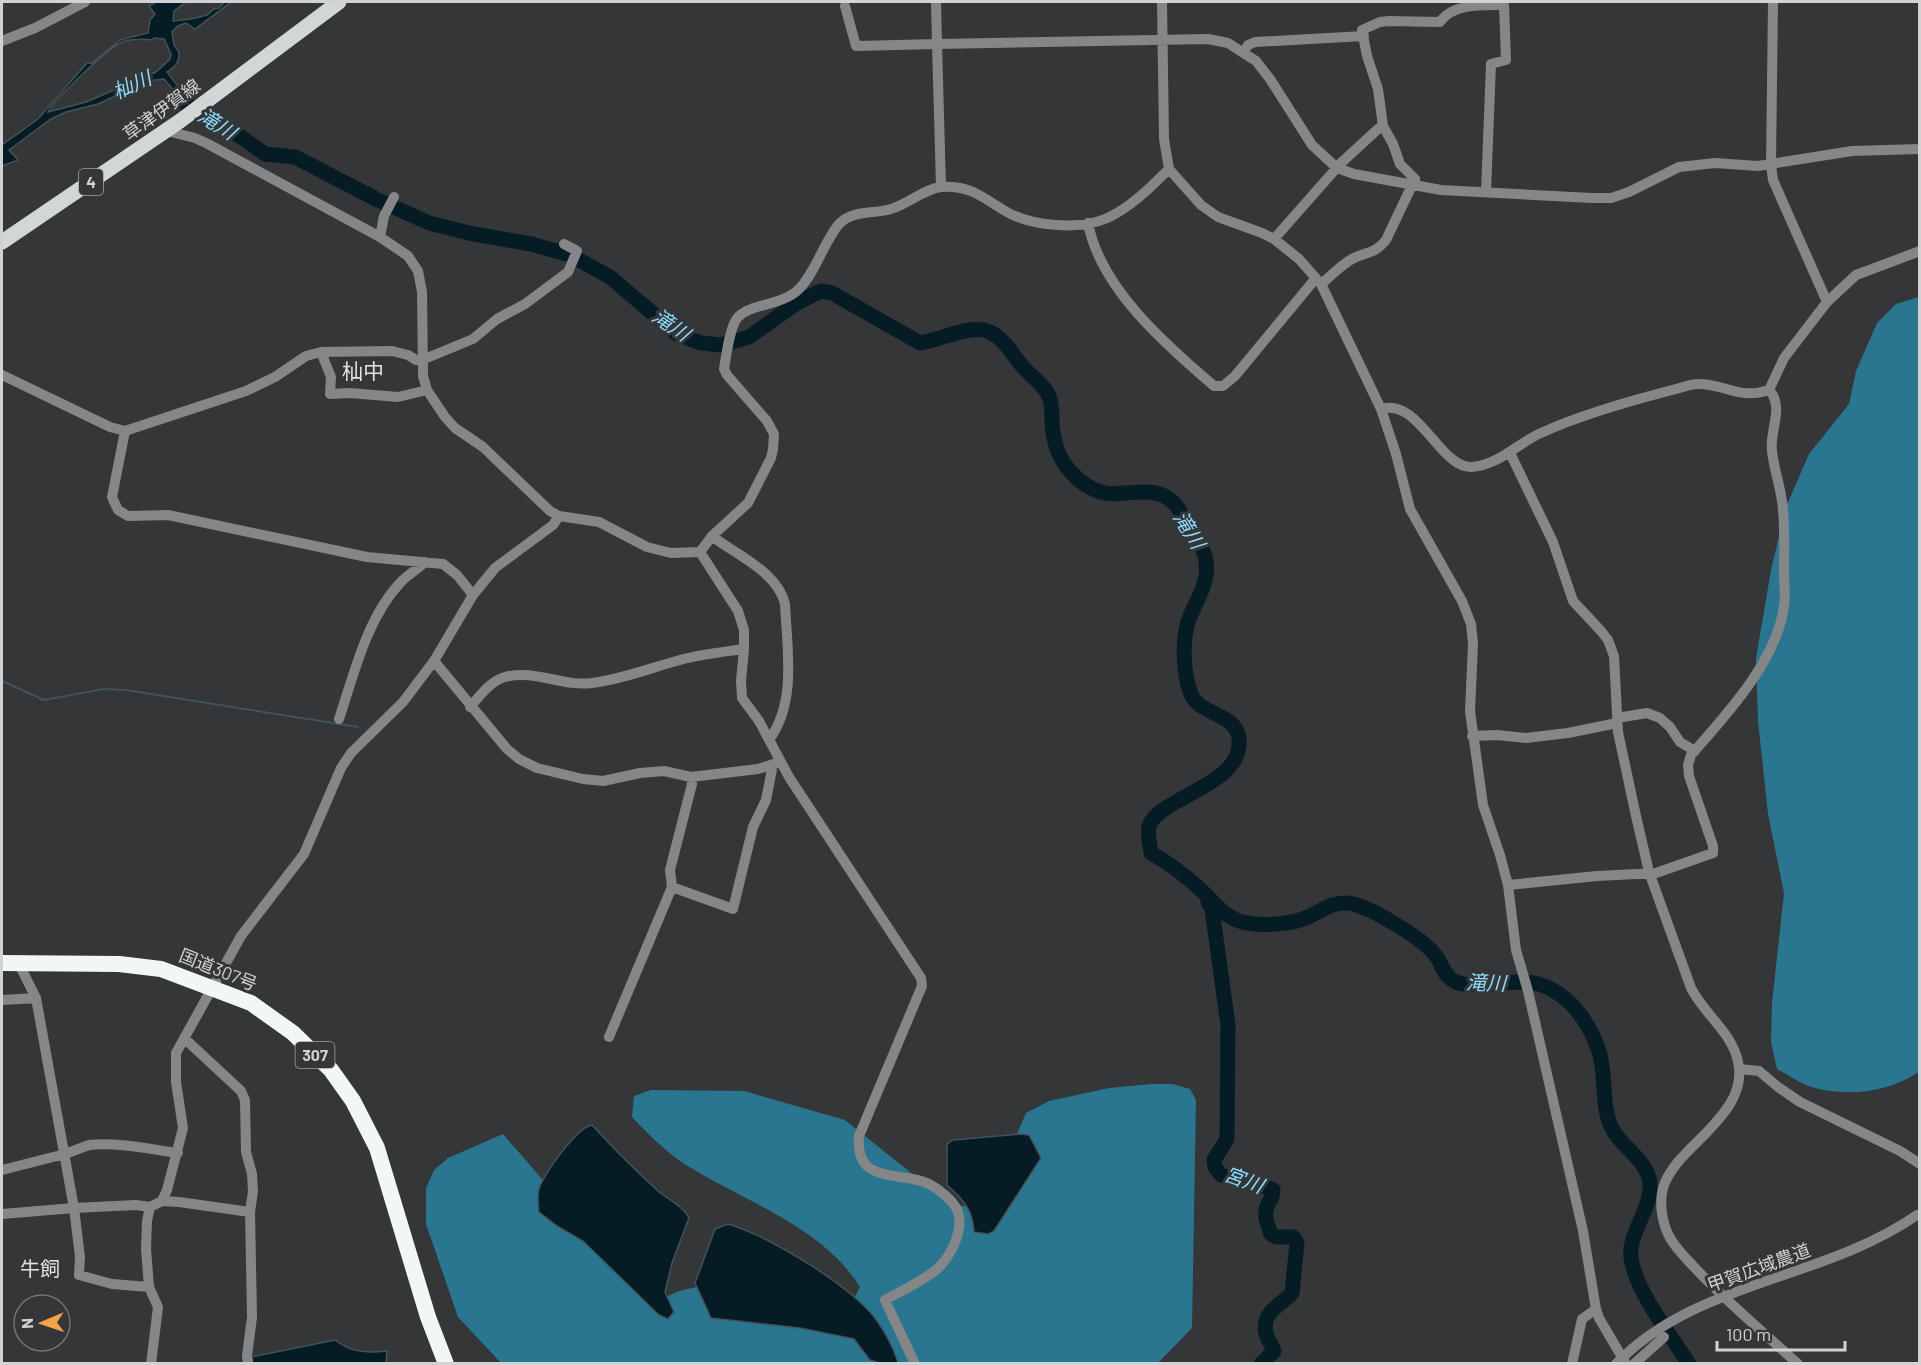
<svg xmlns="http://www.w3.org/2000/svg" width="1921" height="1365" font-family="Barlow,'Noto Sans JP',sans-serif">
	<rect width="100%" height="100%" fill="#343638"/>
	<path fill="#2a758f" d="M 1919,297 L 1919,1072 C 1888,1092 1851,1097 1815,1088 C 1802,1085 1789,1075 1777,1069 L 1771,1042 L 1772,1003 L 1784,893 L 1768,814 L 1758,721 L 1756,658 L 1771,570 L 1786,507 L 1809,454 L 1849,404 L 1856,371 L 1877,323 L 1896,304 Z
		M 1152,1084 L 1172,1084 L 1190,1089 L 1196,1100 L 1192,1328 L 1158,1363 L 501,1363 L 458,1317 L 426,1224 L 426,1188 L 434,1170 L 448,1158 L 503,1134 L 648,1301 L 659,1300 L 679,1291 L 705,1285 L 852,1302 L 860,1287 C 822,1226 745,1202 686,1165 C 666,1152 648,1134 632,1117 L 634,1096 L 651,1090 L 744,1091 L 845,1120 L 950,1204 L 971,1207 L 1007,1157 L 1026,1113 L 1049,1101 L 1109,1088 Z"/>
	<path fill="#061c25" stroke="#435359" stroke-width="1.5" fill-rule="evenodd" d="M 156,2 L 186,2 L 174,11 L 173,21 L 191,19 L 207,15 L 214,9 L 219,8 L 225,2 L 231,2 L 195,29 L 186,23 L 178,26 L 172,32 L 174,45 L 179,52 C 179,64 176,66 167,72 L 184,94 L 185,101 L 206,113 L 198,114 L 177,102 L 176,93 L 164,79 L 147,81 L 98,104 L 66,112 L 51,119 L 9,150 L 18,160 L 2,166 L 2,145 L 38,119 L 87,63 L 92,63 L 120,40 L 148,33 L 150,20 L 155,14 L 149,6 ZM 154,38 L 164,39 L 171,54 L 170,59 L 156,72 L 86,102 L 48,112 C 56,98 105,51 120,43 C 130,38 143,39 153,40 Z
		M 592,1125 C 613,1148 635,1170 658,1191 C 669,1200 683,1206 689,1218 L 672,1263 L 665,1292 L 674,1312 L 668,1319 L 659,1315 L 583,1241 L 557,1226 L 539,1212 C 538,1204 537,1196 539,1189 C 544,1174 577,1127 592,1125 Z
		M 1020,1134 L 1029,1135 L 1041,1158 L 994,1231 L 988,1234 L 974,1232 C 973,1210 963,1199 947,1185 L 947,1144 L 953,1140 Z
		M 728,1224 C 769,1236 840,1280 869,1311 C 881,1324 893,1346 898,1363 L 879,1363 L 870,1360 L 854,1339 L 800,1328 L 711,1318 L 695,1283 L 715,1229 Z
		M 335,1340 C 352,1353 366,1353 387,1351 L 386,1364 L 253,1364 L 252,1357 Z"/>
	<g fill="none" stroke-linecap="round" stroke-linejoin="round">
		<path stroke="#435359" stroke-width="2" d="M 2,681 L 44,700 L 104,689 L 126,690 L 358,727"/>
		<path stroke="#061c25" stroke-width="15" d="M 186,104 L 241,137 L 265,154 L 295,157 L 376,199 L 429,223 L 469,233 L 531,244 L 570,255 L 610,277 L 677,334 L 701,343 L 721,345 L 749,337 L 797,303 L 821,291 L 832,293 L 920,343 C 940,340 973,323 990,332 C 1006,340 1013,356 1024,368 C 1033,378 1046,386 1050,399 C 1052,406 1052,414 1052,422 C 1053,442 1059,461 1074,475 C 1081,483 1094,491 1105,493 C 1129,497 1154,483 1174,503 C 1180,509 1184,518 1188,526 C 1194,535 1201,544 1204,553 C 1213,579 1196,599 1188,622 C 1182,643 1183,673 1191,694 C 1199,715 1236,713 1239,738 C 1244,786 1160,796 1149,826 C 1147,834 1150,844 1151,853 C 1169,863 1186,876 1201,890 C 1214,902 1222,915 1239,921 C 1257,927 1293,925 1310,916 C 1323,910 1332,902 1348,903 C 1368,905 1424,939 1436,956 C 1442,964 1444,976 1454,981 C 1464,987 1478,984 1489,984 C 1505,983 1523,980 1539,984 C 1569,994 1587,1019 1598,1048 C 1608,1075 1599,1107 1614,1132 C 1625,1149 1648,1162 1650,1183 C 1652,1205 1634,1226 1631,1248 C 1627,1281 1671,1335 1689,1364
			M 1208,902 L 1212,909 L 1228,1025 L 1227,1139 L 1214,1160 L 1215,1167 L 1221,1175 L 1250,1181 L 1273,1190 C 1273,1197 1271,1199 1268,1204 C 1263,1215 1267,1223 1271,1234 L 1276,1237 L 1293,1237 L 1297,1243 L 1292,1293 C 1281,1305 1261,1312 1266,1333 C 1267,1339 1272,1345 1274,1351 L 1261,1364"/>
		<path stroke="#858687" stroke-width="10" d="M 936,2 L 937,44 L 1208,39 L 1228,43 L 1256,61 L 1270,79 L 1312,145 L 1337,168 L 1354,174 L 1441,190 L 1592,198 L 1611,198 L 1629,192 L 1679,167 L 1715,163 L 1758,166 L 1852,151 L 1920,149
			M 1162,2 L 1164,139 L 1169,169 L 1201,205 L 1218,217 L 1262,233 L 1274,239 L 1299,259 L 1321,284 L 1381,409 L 1396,454 L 1410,509 L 1462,601 L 1471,624 L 1473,644 L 1470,711 L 1483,805 L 1500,855 L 1508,885 L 1516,950 L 1528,991 L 1583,1231 L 1596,1309 L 1599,1318 L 1626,1364
			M 1773,2 L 1771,165 L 1773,180 L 1827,302
			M 845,6 L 856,46 L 937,44 L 941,187
			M 2,41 L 35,28 L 85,2
			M 1244,52 L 1248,45 L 1255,42 L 1364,36
			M 167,131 L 195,138 L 208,144 L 380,237 L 408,256 L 418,271 L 422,292 L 423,376 L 427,390 L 445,417 L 455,428 L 483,447 L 550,511 L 559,516 L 599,522 L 647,547 L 671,553 L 700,552 L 712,536 L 748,503 L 771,458 L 773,449 L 774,434 L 767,421 L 727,375 L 724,369 C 726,357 730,325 738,317 C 752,303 782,306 799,289 C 816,272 825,239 840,223 C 853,210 875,214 891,209 C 908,204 924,189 941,187 C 972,185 984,199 1007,212 C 1031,226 1079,230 1105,219 C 1129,209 1151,187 1169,169
			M 1088,223 C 1100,288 1166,345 1214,386 L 1223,386 L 1235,376 L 1316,278
			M 380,237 L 384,216 L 394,197
			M 1274,239 L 1341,163 L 1379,128 L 1383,126
			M 1321,284 C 1331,276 1341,265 1352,259 C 1367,251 1374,255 1386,240 L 1415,179 L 1400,164 L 1393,144 L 1383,126 L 1378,89 L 1367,56 L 1362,30 L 1380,22 L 1389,21 L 1440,22 C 1453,3 1484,5 1504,5 L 1506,60 L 1491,64 L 1486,192
			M 321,352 L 331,377 L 330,394 L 350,393 L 398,397 L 427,390
			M 2,375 L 110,427 L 125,431 L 246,391 L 275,377 L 306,356 L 321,352 L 392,351 L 408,355 L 416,360 L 422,360 L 473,339 L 497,319 L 525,304 L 568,272 L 577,251 L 564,244
			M 1381,409 C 1419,397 1440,469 1472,467 C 1499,465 1518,443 1541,433 C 1582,414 1633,400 1676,389 C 1683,387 1691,384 1698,384 C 1727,384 1738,400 1769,390 L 1784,358 L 1827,302 L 1856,275 L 1920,251
			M 125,431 L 112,497 L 118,510 L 128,516 L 168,515 L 367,557 L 443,564 L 457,575 L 473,595
			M 1510,453 L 1553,542 L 1573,601 L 1601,631 L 1608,640 L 1614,656 L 1618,732 L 1636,816 L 1649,872 L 1691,988 C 1705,1016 1736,1035 1739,1068 C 1742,1094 1724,1114 1708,1131 C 1692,1148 1670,1165 1663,1188 C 1659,1203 1662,1222 1669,1236 C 1675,1248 1686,1258 1695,1268 C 1727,1302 1763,1332 1798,1364
			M 712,536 C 736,555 778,572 785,604 C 787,649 797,702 769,740
			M 700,552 L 738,611 L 744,630 L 744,649 L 741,681 L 742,698 L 759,721 L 789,777 L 921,978 L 922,986 L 859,1136 C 858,1148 859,1162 871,1169 C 888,1179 911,1175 929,1184 C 939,1189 954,1201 958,1212 C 964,1231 950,1258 936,1270 C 921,1282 901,1291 885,1300 L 915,1364
			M 434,661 L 507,749 L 519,759 L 537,768 L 583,779 L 603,781 L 640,773 L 664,771 L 691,777 L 758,769 L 780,762
			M 470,707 C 480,696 490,681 505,677 C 534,669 563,687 592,683 C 623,679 650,668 680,660 C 701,654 723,652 744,649
			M 1617,718 L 1647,713 L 1660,718 L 1670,727 L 1680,742 L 1695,751
			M 339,719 C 354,674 367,618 400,583 C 407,575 417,570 425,562
			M 1472,736 L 1497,735 L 1526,738 L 1568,733 L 1617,723
			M 1508,885 L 1597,876 L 1656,873 L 1713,853 L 1713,846 L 1689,776 L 1688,765 L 1691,755 C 1726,715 1777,661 1784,606 C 1786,596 1784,584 1784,574 C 1784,553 1785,531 1783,510 C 1782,490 1774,471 1772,451 C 1769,431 1785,407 1769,390
			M 672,887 L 733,909 L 753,827 L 766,800 L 773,764
			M 18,962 L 36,998 L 74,1208 L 80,1257 L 79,1275 L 112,1284 L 149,1287
			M 2,1000 L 36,998
			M 609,1037 L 672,887 L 670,870 L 692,784 L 691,777
			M 184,1038 L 241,1091 L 245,1100 L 246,1152 L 252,1174 L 253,1191 L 250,1212 L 252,1317 L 247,1356 L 248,1364
			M 1739,1069 L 1759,1071 L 1778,1087 L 1800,1102 L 1900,1151 L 1920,1164
			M 2,1170 L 65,1154 L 89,1145 C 118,1142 149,1149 178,1153
			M 162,1201 L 179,1202 L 250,1212
			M 150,1207 L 147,1221 L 146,1249 L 149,1287 L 158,1307 L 151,1364
			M 2,1214 L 74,1208 L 136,1205 L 150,1207 L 162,1201 L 167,1190 L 183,1128 L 176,1082 L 176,1053 L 241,936 L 304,854 L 341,768 L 351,753 L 403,702 L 434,661 L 473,595 L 495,568 L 553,525 L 559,516
			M 1572,1364 L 1582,1319 L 1596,1309
			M 1634,1364 L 1664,1337"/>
		<path stroke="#d3d6d7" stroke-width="15" d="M 2,242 L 180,121 L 339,2"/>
		<path stroke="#f2f6f7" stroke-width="16" d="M 2,963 L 119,964 L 161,969 L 251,1003 L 293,1033 L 331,1070 L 353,1101 L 377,1148 L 428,1317 L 446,1364"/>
		<path stroke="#858687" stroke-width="10" d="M 1616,1364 C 1695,1281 1824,1280 1917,1215"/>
	</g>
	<g text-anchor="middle" stroke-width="6" stroke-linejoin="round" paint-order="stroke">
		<g fill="#343638" stroke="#a1a3a4" stroke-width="1.5">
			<rect x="79" y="169" width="24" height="26" rx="4.5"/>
			<rect x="295.5" y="1042" width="39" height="26" rx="4.5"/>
		</g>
		<g font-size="16" font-weight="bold" fill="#d0d2d3">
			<text x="91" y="188">4</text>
			<text x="315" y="1061">307</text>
		</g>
		<g font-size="18" fill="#d0d2d3" stroke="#343638">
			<text transform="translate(162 110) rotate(-36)" y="6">草津伊賀線</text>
			<text transform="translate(218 970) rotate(22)" y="6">国道307号</text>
			<text transform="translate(1759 1268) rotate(-20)" y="6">甲賀広域農道</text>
		</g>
		<g font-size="20" font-style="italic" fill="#8cdcfc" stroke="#343638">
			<text transform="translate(132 85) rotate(-24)" y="7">杣川</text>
			<text transform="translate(217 124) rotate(32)" y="7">滝川</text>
			<text transform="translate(671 325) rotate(34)" y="7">滝川</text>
			<text transform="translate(1189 530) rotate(58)" y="7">滝川</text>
			<text transform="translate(1486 983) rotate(2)" y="7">滝川</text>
			<text transform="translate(1244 1180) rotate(20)" y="7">宮川</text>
		</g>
		<g font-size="20" fill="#e0e3e5" stroke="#343638">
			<text x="40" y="1276">牛飼</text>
		</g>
		<g font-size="21" fill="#e0e3e5" stroke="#343638">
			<text x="363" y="379">杣中</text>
		</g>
	</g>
	<rect width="1921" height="1365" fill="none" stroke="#d0d2d3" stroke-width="6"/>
	<g transform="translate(42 1323) rotate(268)"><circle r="28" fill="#343638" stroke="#727476" stroke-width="1.5"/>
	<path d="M0-4.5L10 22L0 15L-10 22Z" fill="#f6a247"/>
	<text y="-9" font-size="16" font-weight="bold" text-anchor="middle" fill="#d0d2d3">N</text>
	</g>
	<path d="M1717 1341v9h128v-9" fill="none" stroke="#d0d2d3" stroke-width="3"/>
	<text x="1726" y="1341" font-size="18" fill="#d0d2d3" stroke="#343638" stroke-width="4.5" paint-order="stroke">100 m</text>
</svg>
